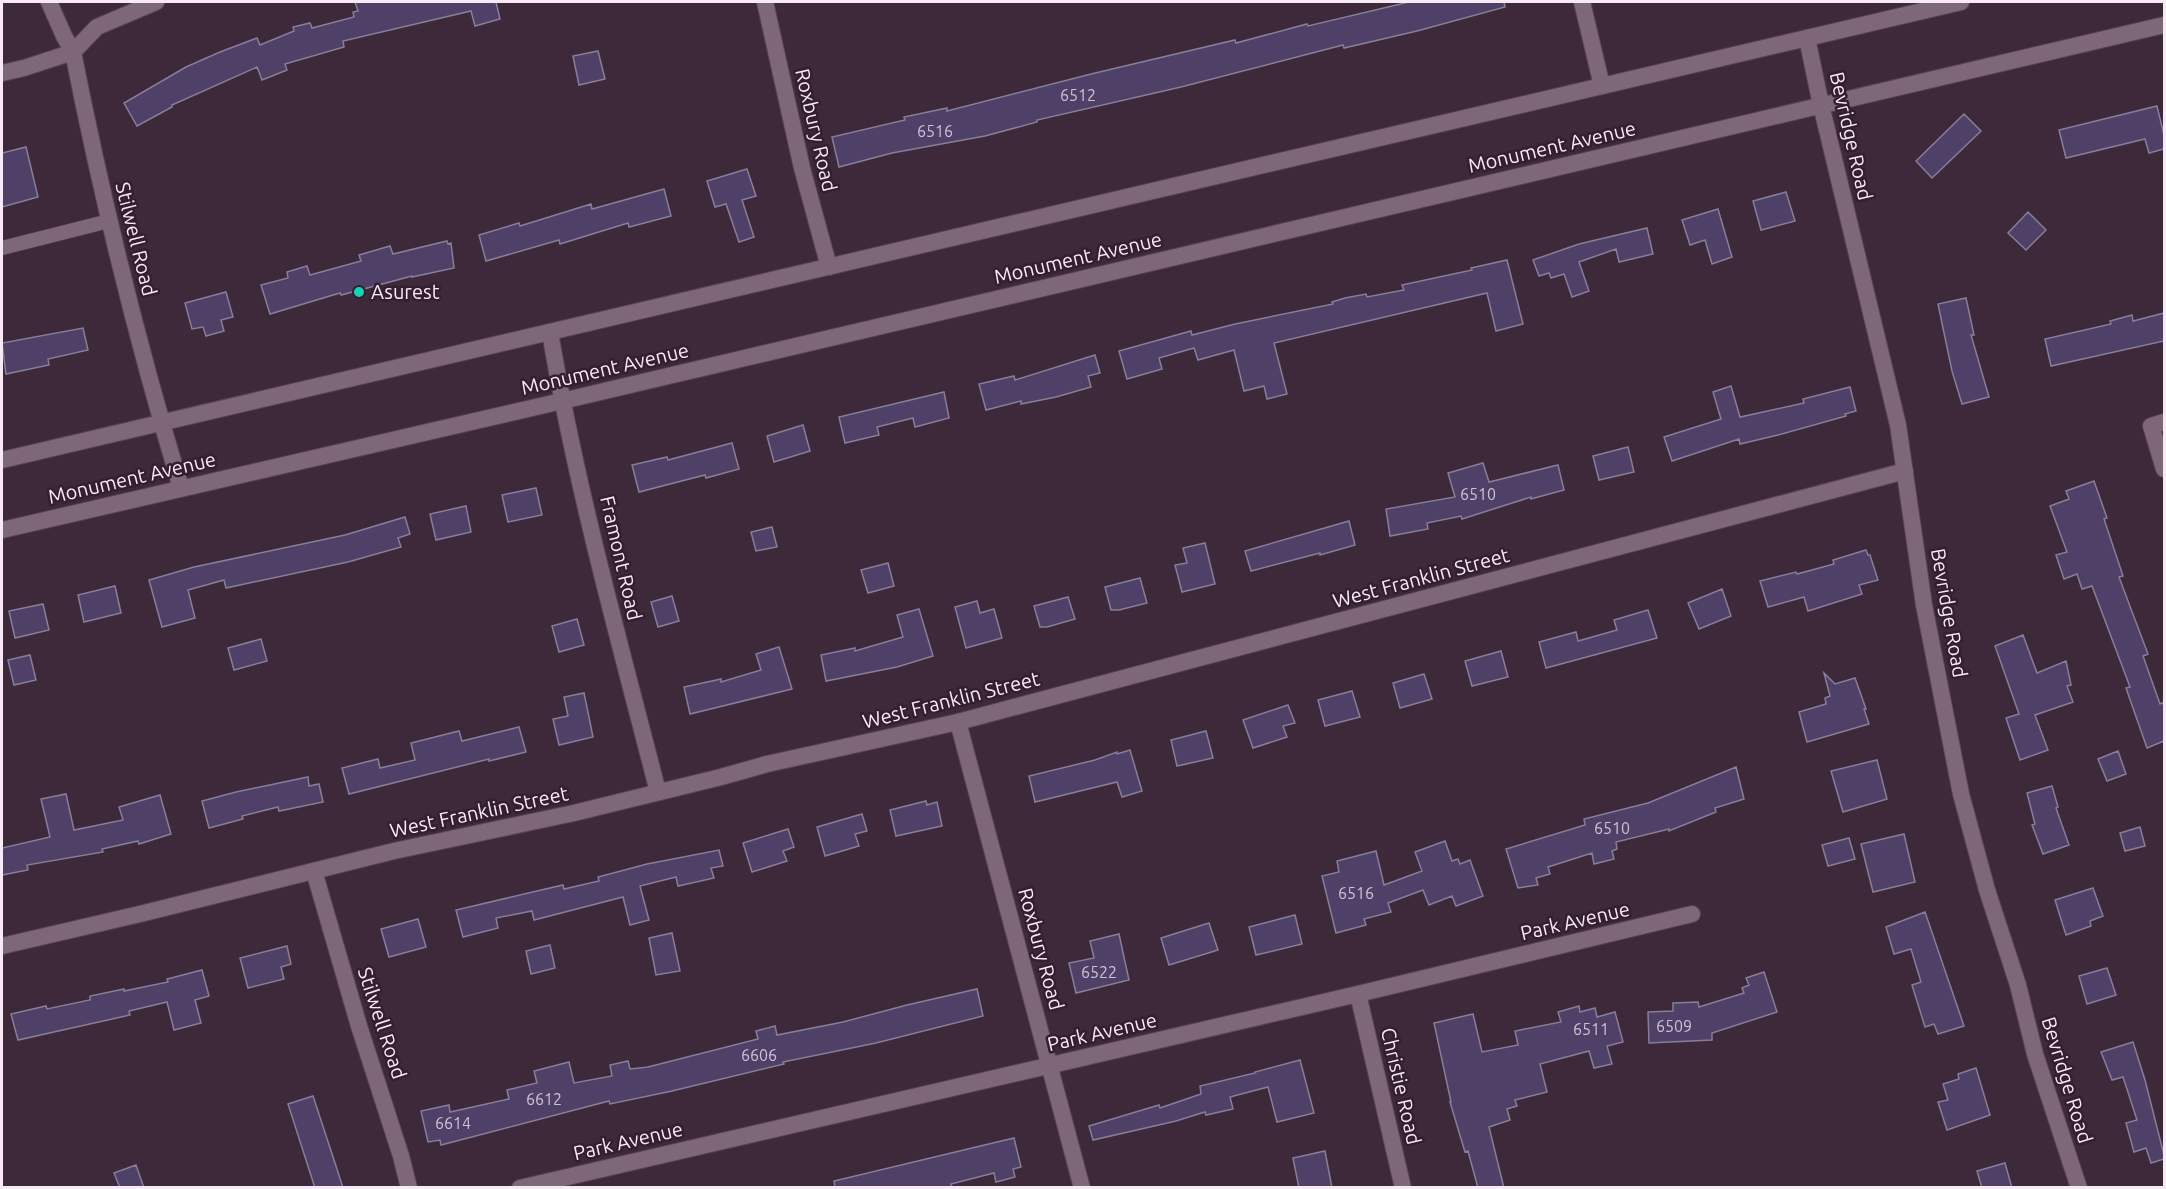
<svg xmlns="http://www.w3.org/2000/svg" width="2166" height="1189" font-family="Ubuntu,sans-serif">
	<rect width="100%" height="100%" fill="#3d293a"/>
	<path fill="#4f4068" stroke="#877e98" stroke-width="1.5" d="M 355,2 L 496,2 L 500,19 L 475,26 L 471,11 L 343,41 L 344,47 L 285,64 L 287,70 L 262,80 L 257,67 L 172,105 L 172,107 L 137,126 L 124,103 L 186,67 L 220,52 L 257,38 L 260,45 L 294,31 L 293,27 L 310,23 L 312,28 L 354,17 L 353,12 L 358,11 Z
		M 1409,2 L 1504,2 L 1505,7 L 1417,31 L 1344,48 L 1343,45 L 1181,87 L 1037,120 L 1037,122 L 985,136 L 892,153 L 839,167 L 832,137 L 905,120 L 904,117 L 947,108 L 947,111 L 1091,74 L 1235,40 L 1236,43 L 1307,24 L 1308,26 Z
		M 598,51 L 605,79 L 579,85 L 573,56 Z
		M 2157,106 L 2164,135 L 2164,149 L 2149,153 L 2145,139 L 2066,158 L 2059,130 Z
		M 1964,114 L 1981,131 L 1932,178 L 1916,161 Z
		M 26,147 L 38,197 L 2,207 L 2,153 Z
		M 747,169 L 756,196 L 742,200 L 754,237 L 739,242 L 726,204 L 715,207 L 707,181 Z
		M 664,189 L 671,216 L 629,227 L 628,223 L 560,244 L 559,240 L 486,261 L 479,235 L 519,223 L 520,226 L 591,204 L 592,209 Z
		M 1786,192 L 1795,221 L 1761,230 L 1753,201 Z
		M 1718,209 L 1732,257 L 1712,264 L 1705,240 L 1690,245 L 1682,220 Z
		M 2028,212 L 2046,230 L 2026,250 L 2008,233 Z
		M 1647,228 L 1653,254 L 1619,262 L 1616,249 L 1579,262 L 1589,291 L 1572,297 L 1564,274 L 1551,278 L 1549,273 L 1539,276 L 1533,260 L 1579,244 Z
		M 447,241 L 448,244 L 451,243 L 454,268 L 412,277 L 412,276 L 341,295 L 340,293 L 270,314 L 261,285 L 288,278 L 287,272 L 307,266 L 310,275 L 361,261 L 359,255 L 390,246 L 393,254 Z
		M 1507,260 L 1523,324 L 1496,331 L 1487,293 L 1274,343 L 1287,394 L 1267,399 L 1264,386 L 1244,391 L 1234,350 L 1198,360 L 1194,348 L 1159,358 L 1162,369 L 1127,379 L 1119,351 L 1191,331 L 1192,335 L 1235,324 L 1333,304 L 1332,302 L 1345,298 L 1366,294 L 1367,297 L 1404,290 L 1402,285 L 1472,270 L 1471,268 Z
		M 226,292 L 233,317 L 221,320 L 224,331 L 206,336 L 203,327 L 192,329 L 185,303 Z
		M 1966,298 L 1974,335 L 1971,335 L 1989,397 L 1962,404 L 1952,371 L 1938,304 Z
		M 2164,313 L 2164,341 L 2051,366 L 2045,339 L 2111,324 L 2110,321 L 2132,315 L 2133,321 Z
		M 83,328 L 88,350 L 48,359 L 49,365 L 6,374 L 2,343 Z
		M 1095,355 L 1100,373 L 1088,376 L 1091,387 L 1056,397 L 1021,404 L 1021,401 L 986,410 L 979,384 L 1014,376 L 1015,380 Z
		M 1731,386 L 1740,417 L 1804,403 L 1803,399 L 1850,387 L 1856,411 L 1845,414 L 1846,416 L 1778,435 L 1740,444 L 1739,439 L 1672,461 L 1664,437 L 1721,419 L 1713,392 Z
		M 944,392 L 949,418 L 915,427 L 913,418 L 877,427 L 879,435 L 845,443 L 839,417 Z
		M 803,425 L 810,451 L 774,462 L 767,436 Z
		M 732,443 L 739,469 L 706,478 L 705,475 L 639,492 L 632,465 L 667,457 L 668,460 Z
		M 1628,447 L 1634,472 L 1599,480 L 1593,456 Z
		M 1483,463 L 1489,482 L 1558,465 L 1564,490 L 1531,499 L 1531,497 L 1462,519 L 1461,516 L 1427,523 L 1428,529 L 1390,536 L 1386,509 L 1455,497 L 1448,473 Z
		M 2094,481 L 2107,518 L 2104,519 L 2123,576 L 2119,577 L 2148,654 L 2143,656 L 2160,704 L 2164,702 L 2164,741 L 2147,748 L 2126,688 L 2130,687 L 2092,586 L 2082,589 L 2077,574 L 2064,579 L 2056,555 L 2067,552 L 2050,506 L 2069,499 L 2066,491 Z
		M 536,488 L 542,515 L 508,522 L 502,495 Z
		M 466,506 L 471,532 L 436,540 L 430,514 Z
		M 405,517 L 410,534 L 398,538 L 401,547 L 348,562 L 226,588 L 224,580 L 188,590 L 195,618 L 162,627 L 149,580 L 194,567 L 345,535 Z
		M 1349,521 L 1355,545 L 1320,555 L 1320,553 L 1251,571 L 1245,551 Z
		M 772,527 L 777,547 L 756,551 L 751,532 Z
		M 1205,543 L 1215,584 L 1182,592 L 1175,565 L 1187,563 L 1183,548 Z
		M 1866,550 L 1868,555 L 1870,555 L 1878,580 L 1859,585 L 1862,594 L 1808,611 L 1804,597 L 1768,607 L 1760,581 L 1796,572 L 1797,574 L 1834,564 L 1833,560 Z
		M 888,563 L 894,586 L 868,593 L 861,570 Z
		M 1140,578 L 1147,603 L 1119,610 L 1111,610 L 1105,587 Z
		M 115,586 L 121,613 L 84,622 L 78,595 Z
		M 1722,589 L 1731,616 L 1699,629 L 1688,603 Z
		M 672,596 L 679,621 L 658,627 L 651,602 Z
		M 1068,597 L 1075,619 L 1047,627 L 1040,627 L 1034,606 Z
		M 977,601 L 980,613 L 994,609 L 1002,638 L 966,648 L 955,607 Z
		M 43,604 L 49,630 L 15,638 L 9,611 Z
		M 919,609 L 933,656 L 897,667 L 826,681 L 821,655 L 855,648 L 855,651 L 903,637 L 897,615 Z
		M 1648,610 L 1657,638 L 1546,668 L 1539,642 L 1576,632 L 1578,641 L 1617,630 L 1614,620 Z
		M 577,619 L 584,645 L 559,652 L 552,626 Z
		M 2023,635 L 2037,673 L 2066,661 L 2071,685 L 2067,686 L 2073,702 L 2035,715 L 2048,750 L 2020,760 L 2006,718 L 2019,714 L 1995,646 Z
		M 261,639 L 267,661 L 234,670 L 228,648 Z
		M 779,647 L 792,689 L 690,714 L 684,687 L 721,679 L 721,682 L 761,670 L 756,654 Z
		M 1501,651 L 1508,677 L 1472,686 L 1465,661 Z
		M 30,655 L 36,680 L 14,685 L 8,660 Z
		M 1824,673 L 1835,684 L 1855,678 L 1866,709 L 1864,709 L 1869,724 L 1807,742 L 1799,712 L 1826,704 L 1825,698 L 1830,696 Z
		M 1424,674 L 1432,699 L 1400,708 L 1393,683 Z
		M 1352,691 L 1360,717 L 1325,726 L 1318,700 Z
		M 584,693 L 593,737 L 559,745 L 553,719 L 568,716 L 564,697 Z
		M 1288,705 L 1295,723 L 1283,726 L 1287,737 L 1253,748 L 1243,720 Z
		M 519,727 L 526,752 L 489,761 L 489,759 L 349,794 L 342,768 L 378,759 L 380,768 L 415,760 L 411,743 L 459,731 L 462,741 Z
		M 1206,731 L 1213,758 L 1177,766 L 1171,740 Z
		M 1130,750 L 1142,791 L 1122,797 L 1117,782 L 1035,802 L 1029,776 L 1095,760 L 1117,752 L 1117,754 Z
		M 2118,751 L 2126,774 L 2107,781 L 2098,759 Z
		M 1877,760 L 1887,799 L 1843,812 L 1831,771 Z
		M 1736,767 L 1744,799 L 1715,808 L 1716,812 L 1669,831 L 1669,829 L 1616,842 L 1617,849 L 1612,851 L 1614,859 L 1594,864 L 1592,853 L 1548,867 L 1550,874 L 1536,878 L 1538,885 L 1518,888 L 1506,849 L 1585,825 L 1584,819 L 1648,803 Z
		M 308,777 L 309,786 L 319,784 L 323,802 L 279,811 L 278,807 L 242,816 L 243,819 L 209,828 L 202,801 L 236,792 Z
		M 2052,786 L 2058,807 L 2056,808 L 2069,845 L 2043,854 L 2032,825 L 2035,824 L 2027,793 Z
		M 66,794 L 74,830 L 123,820 L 119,807 L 160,795 L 171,834 L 139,844 L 138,841 L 102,849 L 103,852 L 27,865 L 28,870 L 2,875 L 2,848 L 50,837 L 41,799 Z
		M 926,801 L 927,805 L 937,802 L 942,826 L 896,836 L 890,810 Z
		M 862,814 L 867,831 L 855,834 L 859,846 L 825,856 L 817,827 Z
		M 2140,827 L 2145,846 L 2125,851 L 2120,833 Z
		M 788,829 L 794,847 L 783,851 L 787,861 L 752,872 L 743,843 Z
		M 1904,834 L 1915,882 L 1873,892 L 1861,844 Z
		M 1849,838 L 1855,859 L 1828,866 L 1822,845 Z
		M 1445,841 L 1452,861 L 1458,859 L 1460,864 L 1470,860 L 1483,896 L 1456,906 L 1452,896 L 1429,905 L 1423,890 L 1388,903 L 1391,912 L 1364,919 L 1366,925 L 1336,933 L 1322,876 L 1339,872 L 1337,861 L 1376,851 L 1384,885 L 1422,871 L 1415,852 Z
		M 719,850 L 723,866 L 711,868 L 714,878 L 678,886 L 676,877 L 640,886 L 649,920 L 630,925 L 623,897 L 534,920 L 532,911 L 496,918 L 498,928 L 463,937 L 456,910 L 563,885 L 564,889 L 599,881 L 598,877 L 647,864 Z
		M 2093,888 L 2103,916 L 2090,921 L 2091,926 L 2066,935 L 2055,900 Z
		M 1925,912 L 1964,1026 L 1938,1034 L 1934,1024 L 1925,1027 L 1912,985 L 1921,982 L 1911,949 L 1894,954 L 1886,927 Z
		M 1295,915 L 1302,944 L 1256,955 L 1249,927 Z
		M 418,919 L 426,947 L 389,957 L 381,929 Z
		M 1209,923 L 1218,950 L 1169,965 L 1161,938 Z
		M 672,933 L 680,971 L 656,975 L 649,938 Z
		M 1119,934 L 1129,980 L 1076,993 L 1069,963 L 1094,958 L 1090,941 Z
		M 550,945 L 555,968 L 531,974 L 526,951 Z
		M 287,946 L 291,964 L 281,967 L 284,979 L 248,988 L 240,958 Z
		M 2107,968 L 2116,995 L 2087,1004 L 2079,976 Z
		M 202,970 L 209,996 L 195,1000 L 201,1023 L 174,1030 L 167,1002 L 129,1011 L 130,1015 L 18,1040 L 11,1014 L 46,1006 L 47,1009 L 90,1000 L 90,996 L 124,989 L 124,991 L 168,982 L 167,979 Z
		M 1764,972 L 1777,1012 L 1712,1033 L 1712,1040 L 1649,1043 L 1648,1012 L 1673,1011 L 1673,1003 L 1698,1002 L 1699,1007 L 1744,993 L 1742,988 L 1749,985 L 1746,978 Z
		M 977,989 L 983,1016 L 876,1043 L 783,1062 L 784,1064 L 672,1091 L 610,1104 L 609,1101 L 441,1145 L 440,1140 L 428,1142 L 421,1111 L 449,1105 L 450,1112 L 509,1099 L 507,1090 L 537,1083 L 534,1071 L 569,1062 L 574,1083 L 612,1076 L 610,1065 L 628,1061 L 630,1069 L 648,1067 L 758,1039 L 756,1031 L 775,1026 L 777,1035 L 843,1022 L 907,1005 Z
		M 1579,1006 L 1580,1012 L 1595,1008 L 1597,1017 L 1615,1012 L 1623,1042 L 1607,1046 L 1612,1064 L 1594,1068 L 1589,1051 L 1540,1064 L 1547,1092 L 1515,1100 L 1517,1106 L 1507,1109 L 1510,1120 L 1489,1127 L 1504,1188 L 1478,1188 L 1468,1151 L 1465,1152 L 1450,1102 L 1451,1102 L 1434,1023 L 1473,1014 L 1482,1052 L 1518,1045 L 1515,1031 L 1561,1022 L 1558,1012 Z
		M 2133,1042 L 2145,1080 L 2164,1155 L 2164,1159 L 2151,1163 L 2146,1148 L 2134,1152 L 2126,1123 L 2137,1120 L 2123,1077 L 2112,1080 L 2101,1052 Z
		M 1300,1060 L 1314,1113 L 1277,1122 L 1268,1087 L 1230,1097 L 1233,1109 L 1206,1115 L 1205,1112 L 1176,1121 L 1093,1140 L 1089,1126 L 1159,1105 L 1160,1108 L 1201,1094 L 1200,1086 L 1255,1073 L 1255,1072 Z
		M 1976,1068 L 1990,1115 L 1947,1130 L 1938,1102 L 1948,1100 L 1943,1084 L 1959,1079 L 1958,1074 Z
		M 313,1096 L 336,1166 L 343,1188 L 315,1188 L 288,1104 Z
		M 1014,1138 L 1021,1167 L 1013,1169 L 1015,1177 L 996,1182 L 994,1173 L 951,1184 L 952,1188 L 835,1188 L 834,1181 Z
		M 1325,1151 L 1332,1188 L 1299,1188 L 1293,1158 Z
		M 2005,1163 L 2012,1188 L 1982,1188 L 1977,1171 Z
		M 136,1165 L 144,1188 L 120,1188 L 114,1173 Z"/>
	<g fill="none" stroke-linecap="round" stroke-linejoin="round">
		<g stroke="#574554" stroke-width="15">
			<path id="service" d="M 2,248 L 109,221"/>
		</g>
		<g stroke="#574554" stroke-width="18">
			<path id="minor" d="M 49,2 L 64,36 L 73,52 C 102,199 138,345 181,488
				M 765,2 L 802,168 L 829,267
				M 1582,2 L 1602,86
				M 1807,38 L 1821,105 L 1898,425 L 1924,605 L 1961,794 L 1987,890 L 2018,985 L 2035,1054 L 2079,1188
				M 2,73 L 24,68 L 73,52 L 97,27 L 156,2
				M 550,332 C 576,487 619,640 658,792
				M 2164,422 L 2151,426 L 2164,469
				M 958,722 L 1082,1188
				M 314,871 L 359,1026 L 401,1156 L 409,1188
				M 2,946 L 140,914 L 394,851 L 574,813 L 721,777 L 767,764 L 958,722 L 1905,471
				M 1358,994 L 1403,1188
				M 520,1188 L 1358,994 L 1692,914"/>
		</g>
		<g stroke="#574554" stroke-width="18">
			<path id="tertiary" d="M 2,460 L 1961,2
				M 2,530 L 562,401 L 2164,25"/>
		</g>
		<use href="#service" stroke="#7f677a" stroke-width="14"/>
		<use href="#minor" stroke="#7f677a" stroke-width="16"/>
		<use href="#tertiary" stroke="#7f677a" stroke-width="16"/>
	</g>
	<circle fill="#11d5b4" stroke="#331f2f" stroke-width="2" cx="359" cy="292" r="6"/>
	<g text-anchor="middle" stroke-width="5" stroke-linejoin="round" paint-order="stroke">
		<g font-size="16" fill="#cec0d2">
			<text x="1078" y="101">6512</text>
			<text x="935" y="137">6516</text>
			<text x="1478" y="500">6510</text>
			<text x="1612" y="834">6510</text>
			<text x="1356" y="899">6516</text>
			<text x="1099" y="978">6522</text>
			<text x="1674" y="1032">6509</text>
			<text x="1591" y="1035">6511</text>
			<text x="759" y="1061">6606</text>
			<text x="544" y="1105">6612</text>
			<text x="453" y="1129">6614</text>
		</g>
		<g font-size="20" fill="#f8eaf5" stroke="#331f2f">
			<text transform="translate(816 130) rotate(77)" y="7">Roxbury Road</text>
			<text transform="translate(1851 136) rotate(77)" y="7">Bevridge Road</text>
			<text transform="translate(1552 147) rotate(-13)" y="7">Monument Avenue</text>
			<text transform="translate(136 239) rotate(76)" y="7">Stilwell Road</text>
			<text transform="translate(1078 258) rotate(-13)" y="7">Monument Avenue</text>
			<text transform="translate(605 369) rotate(-13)" y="7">Monument Avenue</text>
			<text transform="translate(132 478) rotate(-13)" y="7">Monument Avenue</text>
			<text transform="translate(621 558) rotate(77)" y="7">Framont Road</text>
			<text transform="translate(1421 578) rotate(-15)" y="7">West Franklin Street</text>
			<text transform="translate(1949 613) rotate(80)" y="7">Bevridge Road</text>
			<text transform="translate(951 700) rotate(-14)" y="7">West Franklin Street</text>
			<text transform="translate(479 812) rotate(-12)" y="7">West Franklin Street</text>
			<text transform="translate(1575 921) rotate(-13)" y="7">Park Avenue</text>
			<text transform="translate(1041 949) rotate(75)" y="7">Roxbury Road</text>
			<text transform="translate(382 1023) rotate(72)" y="7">Stilwell Road</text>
			<text transform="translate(1102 1032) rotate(-13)" y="7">Park Avenue</text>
			<text transform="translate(2067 1080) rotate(73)" y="7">Bevridge Road</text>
			<text transform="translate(1401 1086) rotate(77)" y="7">Christie Road</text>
			<text transform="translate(628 1141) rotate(-13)" y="7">Park Avenue</text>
		</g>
		<g font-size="20" fill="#f8eaf5" stroke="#331f2f" text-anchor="start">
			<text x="371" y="299">Asurest</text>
		</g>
	</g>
	<rect width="2166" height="1189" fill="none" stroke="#f8eaf5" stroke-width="6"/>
</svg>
